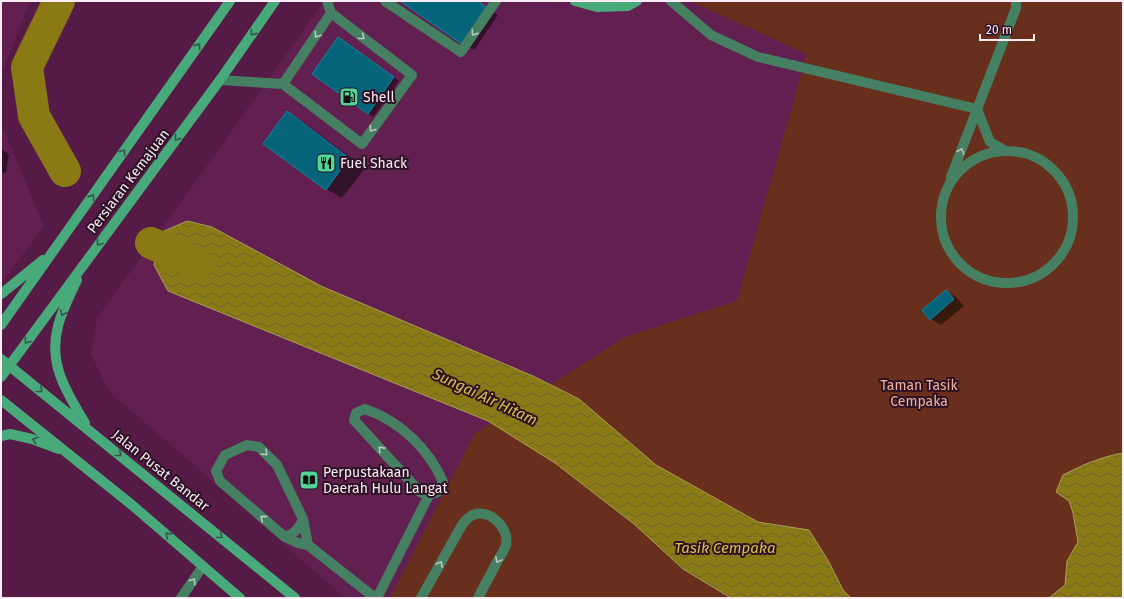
<svg xmlns="http://www.w3.org/2000/svg" width="1124" height="599" font-family="'Fira Sans',sans-serif">
	<defs>
		<pattern id="water-waves" width="16" height="10" patternUnits="userSpaceOnUse"><rect width="16" height="10" fill="#8a7a16"/><path d="M0 5q4-4 8 0t8 0" fill="none" stroke="#6e632d"/></pattern>
	</defs>
	<rect width="100%" height="100%" fill="#551a45"/>
	<path fill="#622051" d="M 1,1 L 30,1 L 1,75 Z
		M 324,1 L 1123,1 L 1123,598 L 345,598 L 169,443 L 109,392 L 91,354 L 97,318 L 216,153 Z
		M 1,123 L 44,226 L 1,284 Z"/>
	<path fill="#682f1c" d="M 692,1 L 1123,1 L 1123,598 L 390,598 L 475,433 L 625,337 L 737,301 L 807,54 L 692,2 Z"/>
	<path fill="url(#water-waves)" stroke="#ac9c59" d="M 187,221 L 212,227 L 321,286 L 533,376 L 579,399 L 656,465 L 758,522 L 809,530 L 829,562 L 843,590 L 851,598 L 731,598 L 683,569 L 634,524 L 555,463 L 488,421 L 168,291 L 154,265 L 162,232 Z
		M 1123,453 L 1123,598 L 1049,598 L 1065,585 L 1067,561 L 1078,542 L 1073,513 L 1069,501 L 1056,492 L 1063,475 C 1082,465 1101,457 1123,453 Z"/>
	<path fill="#0007" d="M 402,1 L 478,1 L 498,15 L 474,50 Z
		M 339,38 L 399,81 L 373,117 L 313,74 Z
		M 287,113 L 303,122 L 365,168 L 342,198 L 326,189 Z
		M 1,149 L 9,154 L 6,173 L 1,172 Z
		M 946,291 L 956,297 L 964,306 L 941,325 L 931,319 Z"/>
	<g fill="none" stroke-linecap="round" stroke-linejoin="round">
		<path stroke="#8a7a16" stroke-width="32" d="M 59,1 L 27,67 L 34,116 L 65,171
			M 151,243 L 197,264"/>
	</g>
	<path fill="#056479" stroke="#0888a4" d="M 400,1 L 478,1 L 488,8 L 463,45 Z
		M 338,37 L 394,77 L 368,114 L 312,74 Z
		M 287,111 L 349,158 L 326,190 L 263,144 Z
		M 946,290 L 954,299 L 930,320 L 922,310 Z"/>
	<g fill="none" stroke-linecap="round" stroke-linejoin="round">
		<path stroke="#468062" stroke-width="10" d="M 385,1 L 461,52 L 496,1
			M 671,1 L 711,35 L 758,57 L 977,109
			M 220,80 L 283,84 L 331,13 L 327,1
			M 283,84 L 362,144 L 412,75 L 331,13
			M 977,109 L 990,142 L 1006,151
			M941 217a66 66 0 1 1 132 0a66 66 0 1 1-132 0Z
			M 951,177 L 1016,8 L 1016,1
			M 285,537 C 295,533 299,529 303,519
			M 308,545 L 303,519 L 277,465 L 259,447 L 247,445 L 225,455 L 216,471 L 220,481 L 285,537 L 298,543 L 308,545 L 375,598
			M 181,598 L 203,566
			M 377,598 L 429,495 L 438,492 L 443,482 C 429,449 400,421 365,409 L 356,413 L 354,420 L 408,479 L 420,492 L 429,495
			M 421,598 L 462,525 C 465,521 468,517 473,515 C 490,508 510,529 506,545 C 504,551 500,557 497,562 C 491,574 484,586 478,598"/>
		<path stroke="#48aa7a" stroke-width="10" d="M 575,1 L 597,7 L 628,6 L 637,1
			M 77,280 C 70,295 62,310 58,326 C 48,364 66,391 85,423
			M 1,294 L 43,260
			M 1,325 L 230,1
			M 1,359 L 295,598
			M 1,377 L 220,80 L 275,1
			M 1,400 L 132,505 L 240,598
			M 1,436 L 10,434 L 32,439 L 59,449"/>
	</g>
	<defs><path id="oneway-chevron" d="M-2-3.5L2.5 0L-2 3.5" fill="none" stroke-width="1.6" stroke-linecap="round" stroke-linejoin="round"/></defs>
	<g stroke="#39564b">
		<use href="#oneway-chevron" transform="translate(253 33) rotate(125)"/>
		<use href="#oneway-chevron" transform="translate(198 46) rotate(-55)"/>
		<use href="#oneway-chevron" transform="translate(177 138) rotate(127)"/>
		<use href="#oneway-chevron" transform="translate(123 152) rotate(-55)"/>
		<use href="#oneway-chevron" transform="translate(92 197) rotate(-55)"/>
		<use href="#oneway-chevron" transform="translate(99 243) rotate(127)"/>
		<use href="#oneway-chevron" transform="translate(63 313) rotate(113)"/>
		<use href="#oneway-chevron" transform="translate(27 341) rotate(126)"/>
		<use href="#oneway-chevron" transform="translate(40 390) rotate(39)"/>
		<use href="#oneway-chevron" transform="translate(35 440) rotate(-161)"/>
		<use href="#oneway-chevron" transform="translate(119 454) rotate(39)"/>
		<use href="#oneway-chevron" transform="translate(168 535) rotate(-139)"/>
		<use href="#oneway-chevron" transform="translate(220 536) rotate(39)"/>
	</g>
	<g stroke="#bcc6c2">
		<use href="#oneway-chevron" transform="translate(474 33) rotate(125)"/>
		<use href="#oneway-chevron" transform="translate(317 35) rotate(124)"/>
		<use href="#oneway-chevron" transform="translate(362 37) rotate(38)"/>
		<use href="#oneway-chevron" transform="translate(372 129) rotate(126)"/>
		<use href="#oneway-chevron" transform="translate(961 151) rotate(-69)"/>
		<use href="#oneway-chevron" transform="translate(381 449) rotate(-132)"/>
		<use href="#oneway-chevron" transform="translate(265 453) rotate(44)"/>
		<use href="#oneway-chevron" transform="translate(263 518) rotate(-140)"/>
		<use href="#oneway-chevron" transform="translate(498 560) rotate(118)"/>
		<use href="#oneway-chevron" transform="translate(440 564) rotate(-61)"/>
		<use href="#oneway-chevron" transform="translate(193 581) rotate(-57)"/>
	</g>
	<defs>
		<g id="fuel-square" transform="scale(1)"><rect x="-9" y="-9" width="18" height="18" rx="4" fill="#53d396" stroke="#2c1224"/><path d="M-5.5-6h7V0h2V4h1.3V-2.5L3-4.5l.8-.8L6-3V5H2.5V1h-1V6h-7ZM-4.2-4.7v3.2H.2V-4.7Z" fill="#111"/></g>
		<g id="restaurant-square" transform="scale(1)"><rect x="-9" y="-9" width="18" height="18" rx="4" fill="#53d396" stroke="#2c1224"/><path d="M-5-6h1v4h1v-4h1v4h1v-4h1v5L-1.5 .5V6h-2V.5L-5-1ZM5-6V6H3V1.5H1.5Q1.5-4 5-6Z" fill="#111"/></g>
		<g id="library-square" transform="scale(1)"><rect x="-9" y="-9" width="18" height="18" rx="4" fill="#53d396" stroke="#2c1224"/><path d="M-6-4Q-3-5.5-.7-3.5V5Q-3 3-6 4ZM6-4Q3-5.5 .7-3.5V5Q3 3 6 4Z" fill="#111"/></g>
	</defs>
	<g fill-rule="evenodd">
		<use href="#fuel-square" x="349" y="97"/>
		<use href="#restaurant-square" x="326" y="163"/>
		<use href="#library-square" x="309" y="480"/>
	</g>
	<g text-anchor="middle" stroke-width="4" stroke-linejoin="round" paint-order="stroke">
		<g font-size="14" fill="#fbecf5" stroke="#2c1224" text-anchor="start">
			<text x="363" y="102">Shell</text>
			<text x="340" y="168">Fuel Shack</text>
			<text x="323" y="477">Perpustakaan<tspan x="323" dy="16">Daerah Hulu Langat</tspan></text>
		</g>
		<g font-size="14" fill="#fbecf5" stroke="#2c1224">
			<text transform="translate(128 181) rotate(-53)" y="5">Persiaran Kemajuan</text>
			<text transform="translate(161 470) rotate(39)" y="5">Jalan Pusat Bandar</text>
		</g>
		<g font-size="14" fill="#f5b29b" stroke="#2c1224">
			<text x="919" y="390">Taman Tasik<tspan x="919" dy="16">Cempaka</tspan></text>
		</g>
		<g font-size="15" font-style="italic" fill="#d8c346" stroke="#2c1224">
			<text transform="translate(485 397) rotate(25)" y="5">Sungai Air Hitam</text>
			<text x="725" y="553">Tasik Cempaka</text>
		</g>
	</g>
	<rect width="1124" height="599" fill="none" stroke="#fbecf5" stroke-width="4"/>
	<path d="M980 34v6h54v-6" fill="none" stroke="#fbecf5" stroke-width="2"/>
	<text x="986" y="34" font-size="12" fill="#fbecf5" stroke="#2c1224" stroke-width="3" paint-order="stroke">20 m</text>
</svg>
